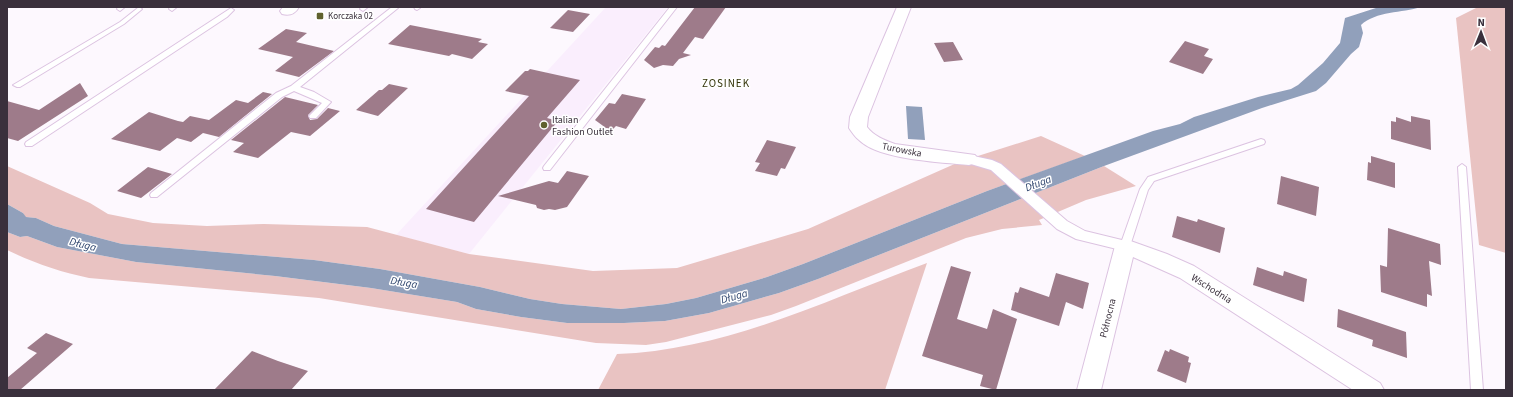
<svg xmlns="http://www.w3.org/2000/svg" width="1513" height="397" font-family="'Source Sans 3',sans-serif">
	<rect width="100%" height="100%" fill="#fdf8fe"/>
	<path fill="#faeefd" d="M 606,7 L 668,7 L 469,254 L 396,235 Z"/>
	<path fill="#e9c3c2" d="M 1478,7 L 1506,7 L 1506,253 L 1479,245 L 1456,18 Z
		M 1041,136 L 1085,156 L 987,191 L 803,264 L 767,277 L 696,298 L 666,304 L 621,309 L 562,304 L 530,299 L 480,287 L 380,269 L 314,260 L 122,244 L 54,226 L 36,218 L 25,217 L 23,213 L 7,204 L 7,166 L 90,203 L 108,214 L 153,223 L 207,226 L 264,224 L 367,227 L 469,254 L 593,271 L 677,268 L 808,229 L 959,162 Z
		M 1104,166 L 1136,186 L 1086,200 L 1039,220 L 1042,225 L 1002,229 L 966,238 L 796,306 L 771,315 L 666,342 L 646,345 L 596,343 L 319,298 L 89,278 C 60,272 34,263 7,250 L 7,232 L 20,237 L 27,236 L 57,247 L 136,262 L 275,276 L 371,288 L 457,302 L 476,309 L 521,317 L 567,323 L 624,323 L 665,321 L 709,313 L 779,293 L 818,279 Z
		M 927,263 L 885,390 L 598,390 L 617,354 C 727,350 826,300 927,263 Z"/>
	<path fill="#91a0bb" d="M 1379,7 L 1421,7 C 1402,13 1376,11 1361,25 L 1363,33 L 1359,47 L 1351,54 L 1326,83 L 1316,91 L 1262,108 L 1104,166 L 818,279 L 779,293 L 709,313 L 665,321 L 624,323 L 567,323 L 521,317 L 476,309 L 457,302 L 371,288 L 275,276 L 136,262 L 57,247 L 27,236 L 20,237 L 7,232 L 7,204 L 23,213 L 26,217 L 36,218 L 54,226 L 122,244 L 314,260 L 380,269 L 480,287 L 530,299 L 562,304 L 621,309 L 666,304 L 696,298 L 767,277 L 803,264 L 987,191 L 1153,131 L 1180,124 L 1194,117 L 1258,97 L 1291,89 L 1298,85 L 1323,63 L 1340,43 L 1345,18 Z
		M 906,106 L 922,107 L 925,140 L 908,139 Z"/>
	<path fill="#9e7b8a" d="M 695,7 L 726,7 L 703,39 L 695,37 L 683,53 L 691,55 L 679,59 L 673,66 L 663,65 L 654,68 L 644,60 L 655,47 L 659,48 L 662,45 L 665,46 Z
		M 568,10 L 590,14 L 573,32 L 550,28 Z
		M 410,25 L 482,39 L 478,42 L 488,44 L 472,59 L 452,54 L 449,56 L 388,44 Z
		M 286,29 L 307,33 L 296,42 L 334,51 L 299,77 L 275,71 L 293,57 L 258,49 Z
		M 1185,41 L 1209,49 L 1204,56 L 1213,59 L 1203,74 L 1169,62 Z
		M 953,42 L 963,60 L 944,62 L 934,43 Z
		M 530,69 L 580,80 L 547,118 L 558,121 L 474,222 L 426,209 L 529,96 L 505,91 L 525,71 L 528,71 Z
		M 80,83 L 88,96 L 18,141 L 7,138 L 7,101 L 39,110 Z
		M 389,84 L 408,88 L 378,116 L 356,110 L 379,90 L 382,90 Z
		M 263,92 L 272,94 L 219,137 L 203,133 L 191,142 L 177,138 L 160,151 L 111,139 L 149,112 L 178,121 L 183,122 L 190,116 L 209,120 L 236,100 L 248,103 Z
		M 622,94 L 646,99 L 626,129 L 616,126 L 613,129 L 606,128 L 595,120 L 609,103 L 615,104 Z
		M 285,97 L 318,105 L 308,115 L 310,120 L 317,119 L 328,108 L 340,111 L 310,136 L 291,132 L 258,158 L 233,152 L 244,143 L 231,140 Z
		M 1411,116 L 1430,120 L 1431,150 L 1391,139 L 1391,121 L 1396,122 L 1396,117 L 1411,122 Z
		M 767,140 L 796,147 L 785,169 L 781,168 L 777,176 L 755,171 L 760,163 L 755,162 Z
		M 1371,156 L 1395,163 L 1395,188 L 1367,180 L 1368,162 L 1371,163 Z
		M 148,167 L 172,174 L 141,198 L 117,191 Z
		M 567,171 L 589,176 L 567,207 L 555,210 L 549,209 L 544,210 L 537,208 L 536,205 L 498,196 L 549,181 L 558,183 Z
		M 1281,176 L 1319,187 L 1316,216 L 1277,204 Z
		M 1177,216 L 1197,222 L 1198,219 L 1225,228 L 1220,253 L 1172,237 Z
		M 1388,228 L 1440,244 L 1441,265 L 1429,261 L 1432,296 L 1427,294 L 1427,307 L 1381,292 L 1380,265 L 1387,267 Z
		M 951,266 L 971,272 L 957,319 L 987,329 L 993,309 L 1017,319 L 996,390 L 980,386 L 983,375 L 922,356 Z
		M 1257,267 L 1283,276 L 1284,271 L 1307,279 L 1304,302 L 1253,285 Z
		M 1056,273 L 1089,283 L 1083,309 L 1066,302 L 1059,326 L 1011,310 L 1015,292 L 1018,293 L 1020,287 L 1049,297 Z
		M 1338,309 L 1406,332 L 1407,358 L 1372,346 L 1373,340 L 1337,327 Z
		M 46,333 L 73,344 L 20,390 L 7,390 L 7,378 L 37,353 L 27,348 Z
		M 1170,349 L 1189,357 L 1188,362 L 1191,363 L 1186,383 L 1157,371 L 1165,350 L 1169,352 Z
		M 252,351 L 278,361 L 308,371 L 291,390 L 214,390 Z"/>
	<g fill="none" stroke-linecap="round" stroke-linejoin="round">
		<g stroke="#dcc3e1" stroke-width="2">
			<path id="service" d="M 118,7 L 125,7 L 120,11 L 117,9 Z
				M 139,7 L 142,9 L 141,10 L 124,24 L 20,87 L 17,87 L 13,85 L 120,22 Z
				M 170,7 L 177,7 L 172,11 L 169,9 Z
				M 361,7 L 368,7 L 363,11 L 360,9 Z
				M 392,7 L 398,8 L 300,87 L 314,92 L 331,102 L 316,118 L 310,118 L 309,116 L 322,103 L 294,91 L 282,97 L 157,197 L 151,197 L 150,195 L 151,193 L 276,93 L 291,86 Z
				M 414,7 L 420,7 L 420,8 L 417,10 L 415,9 Z
				M 670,7 L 677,7 L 550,170 L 544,170 L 543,168 L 544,166 Z
				M 231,8 L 234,10 L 227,17 L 32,146 L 26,146 L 25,144 L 26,142 Z
				M 1261,139 L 1264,140 L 1265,142 L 1264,144 L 1154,181 L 1148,190 L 1130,246 L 1128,248 L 1122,248 L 1120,246 L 1140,189 L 1148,177 Z
				M 1462,164 L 1466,167 L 1483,390 L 1471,390 L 1458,167 Z"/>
		</g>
		<g stroke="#dcc3e1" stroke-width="2">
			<path id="pedestrian" d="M 969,155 L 992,160 L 1001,164 L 1067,221 L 1085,231 L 1130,242 L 1132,246 L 1130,250 L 1125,251 L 1076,239 L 1057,229 L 991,170 L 964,162 L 962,159 L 964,156 Z"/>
		</g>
		<g stroke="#dcc3e1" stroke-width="2">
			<path id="minor" d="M 283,7 L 299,7 C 295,14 290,16 282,14 L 280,11 Z
				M 897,7 L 911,7 L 868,117 L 867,127 C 874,136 884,140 895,144 L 975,155 L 978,159 L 975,163 L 969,165 C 941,162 879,160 859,140 C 855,137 852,132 849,128 L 850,117 Z
				M 1125,239 L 1167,254 L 1194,266 L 1380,383 L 1384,390 L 1353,390 L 1180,278 L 1133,257 L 1101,390 L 1077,390 L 1115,246 L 1118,241 Z"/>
		</g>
		<use href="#service" fill="#fff" fill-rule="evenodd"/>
		<use href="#pedestrian" fill="#fff" fill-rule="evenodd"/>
		<use href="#minor" fill="#fff" fill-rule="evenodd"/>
	</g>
	<g fill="#60612e" stroke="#fff" stroke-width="1.5">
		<rect x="316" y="12" width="8" height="8" rx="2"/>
		<circle cx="544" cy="125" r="4"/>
	</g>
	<g text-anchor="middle" stroke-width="3" stroke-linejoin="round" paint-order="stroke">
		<g font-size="9" fill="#3a303c" stroke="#fff" text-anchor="start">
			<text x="328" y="19">Korczaka 02</text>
		</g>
		<g font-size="10" fill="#3a303c" stroke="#fff" text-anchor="start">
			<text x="552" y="123">Italian<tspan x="552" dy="12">Fashion Outlet</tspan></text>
		</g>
		<g font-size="10" fill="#3a303c" stroke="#fff">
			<text transform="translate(902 149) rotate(11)" y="4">Turowska</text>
			<text transform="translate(1212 288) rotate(32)" y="4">Wschodnia</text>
			<text transform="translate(1107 318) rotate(-76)" y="4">Północna</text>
		</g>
		<g font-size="11" letter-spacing="1" fill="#323207" stroke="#fff">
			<text x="726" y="87">ZOSINEK</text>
		</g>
		<g font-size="11" font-style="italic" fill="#30466e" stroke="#fff">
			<text transform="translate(1038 183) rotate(-21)" y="4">Długa</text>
			<text transform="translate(83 244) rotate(14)" y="4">Długa</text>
			<text transform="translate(404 282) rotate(9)" y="4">Długa</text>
			<text transform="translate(734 296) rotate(-16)" y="4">Długa</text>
		</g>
	</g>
	<rect width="1513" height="397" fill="none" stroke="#3a303c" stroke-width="16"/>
	<g transform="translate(1481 32) rotate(1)" stroke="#ffffff" stroke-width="3" paint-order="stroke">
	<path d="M0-3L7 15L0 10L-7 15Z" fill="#3a303c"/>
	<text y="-6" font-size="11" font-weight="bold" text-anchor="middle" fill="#3a303c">N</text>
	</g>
</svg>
